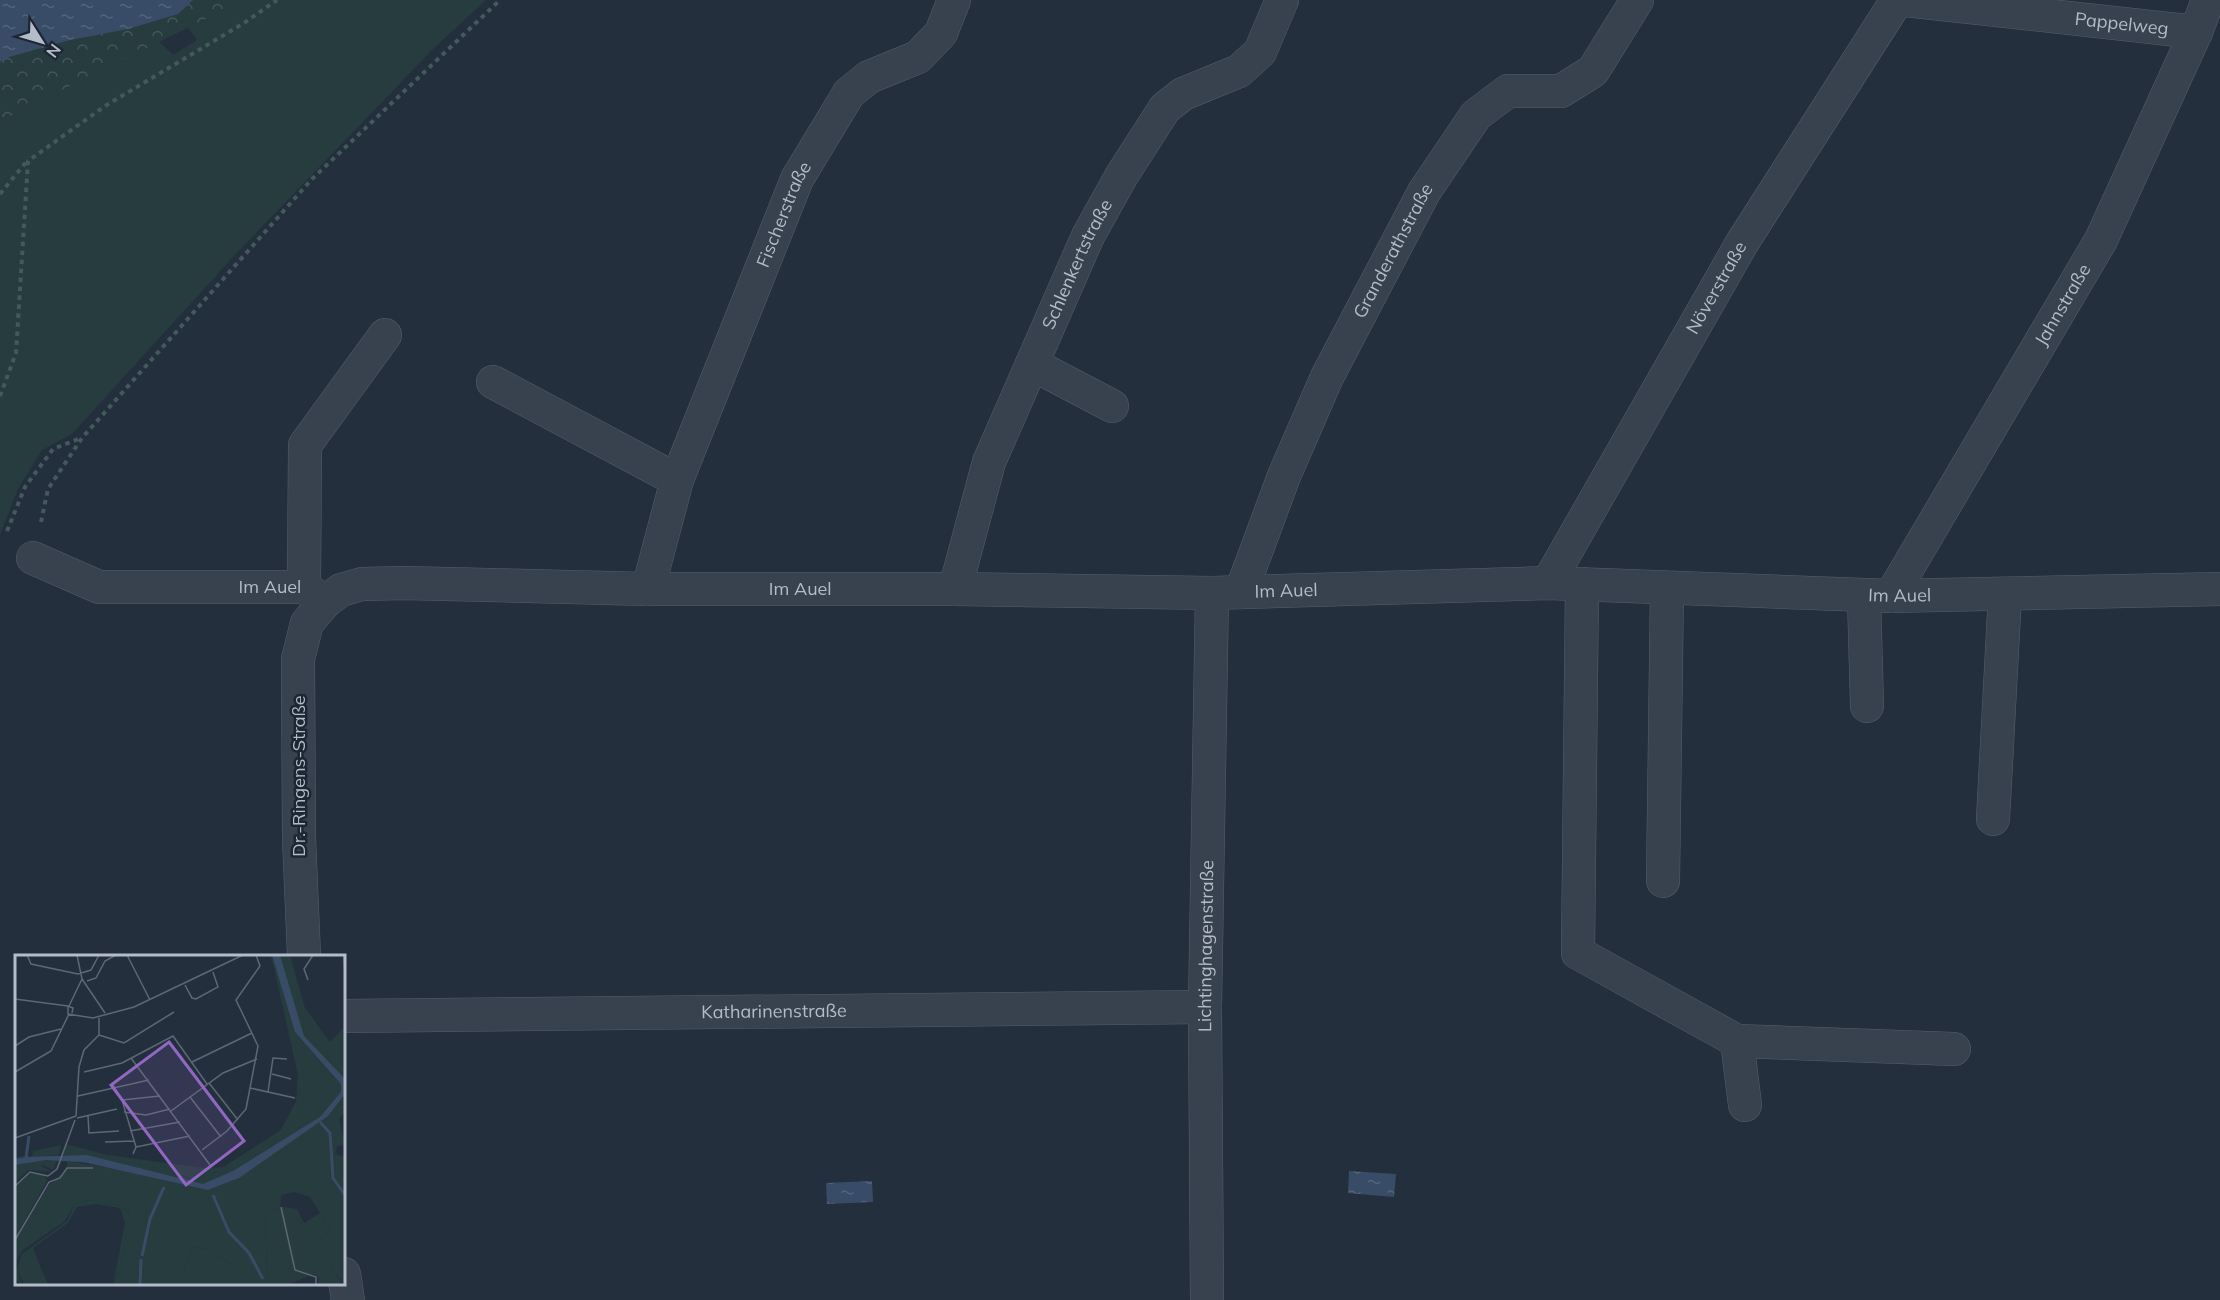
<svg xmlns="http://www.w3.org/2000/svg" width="2220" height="1300" font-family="Mulish,sans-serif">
	<defs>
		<pattern id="park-crowns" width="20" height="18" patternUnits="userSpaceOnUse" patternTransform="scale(1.5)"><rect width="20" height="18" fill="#263c3f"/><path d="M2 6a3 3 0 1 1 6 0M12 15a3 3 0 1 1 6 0" fill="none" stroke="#435659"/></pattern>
		<pattern id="water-ripples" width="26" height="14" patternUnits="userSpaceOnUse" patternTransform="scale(1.5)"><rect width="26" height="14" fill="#394c67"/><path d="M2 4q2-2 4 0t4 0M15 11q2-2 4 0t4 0" fill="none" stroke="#53647b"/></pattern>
	</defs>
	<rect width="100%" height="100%" fill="#242f3e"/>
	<path fill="#263c3f" d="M 193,0 L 486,0 L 434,48 L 231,259 L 72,434 L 42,450 L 18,489 L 0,535 L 0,113 L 153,36 L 173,55 L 197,40 L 178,14 Z"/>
	<path fill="url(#park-crowns)" d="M 0,0 L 244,0 L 15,113 L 0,124 Z"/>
	<path fill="url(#water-ripples)" d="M 0,0 L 193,0 L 178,14 L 128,29 L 70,40 L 9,57 L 0,62 Z
		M 1349,1171 L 1396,1174 L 1394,1197 L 1348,1193 Z
		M 872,1181 L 873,1202 L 827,1204 L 826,1183 Z"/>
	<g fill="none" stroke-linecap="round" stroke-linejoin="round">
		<g stroke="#565f6c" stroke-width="34">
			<g id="minor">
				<path id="s1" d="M 1905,0 L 2196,32"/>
				<path d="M 1032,364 L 1112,406"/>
				<path d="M 493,382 L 677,480"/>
				<path id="s2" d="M 33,558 L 99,587 L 304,587 L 325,602"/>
				<path id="s3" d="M 1548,583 L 1742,243 L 1897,0"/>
				<path d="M 1582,584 L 1578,953 L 1737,1041 L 1745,1105"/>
				<path d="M 304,587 L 305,445 L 385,335"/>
				<path id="s4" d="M 648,589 L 677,480 L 797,179 L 849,93 L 869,77 L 918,57 L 941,33 L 954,0"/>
				<path id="s5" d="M 955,589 L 989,462 L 1088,236 L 1122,175 L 1165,108 L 1183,94 L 1239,71 L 1260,52 L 1282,0"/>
				<path id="s6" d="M 1241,592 L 1284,476 L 1327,377 L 1424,192 L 1476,115 L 1508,91 L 1561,91 L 1593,71 L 1637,0"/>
				<path d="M 1864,596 L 1867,706"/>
				<path id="s7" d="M 1891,596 L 2101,240 L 2196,32 L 2208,0"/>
				<path d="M 1993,819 L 2005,594"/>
				<path d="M 1663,881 L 1667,588"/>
				<path id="s8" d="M 304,956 L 299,838 L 298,659 L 307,623 L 325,602 L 341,590 L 362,584 L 404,583 L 648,589 L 955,589 L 1212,593 L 1548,583 L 1891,596 L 2220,589"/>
				<path id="s9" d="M 344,1016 L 1205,1007"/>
				<path d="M 1737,1041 L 1954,1049"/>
				<path d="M 344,1274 L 348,1300"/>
				<path id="s10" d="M 1207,1300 L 1205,1007 L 1212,593"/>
			</g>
		</g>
		<path stroke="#44595c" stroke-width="4" stroke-dasharray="4.5 4.5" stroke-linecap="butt" d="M 0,194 L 27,161
			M 0,396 L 16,353 L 28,161 L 105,106 L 244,23 L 277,0
			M 41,522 L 48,489 L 82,438 L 312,179 L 500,0
			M 7,531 L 25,487 L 53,449 L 81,438"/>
		<use href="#minor" stroke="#38414e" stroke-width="33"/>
	</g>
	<g text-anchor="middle" stroke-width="5" stroke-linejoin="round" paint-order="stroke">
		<g font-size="18" fill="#b4bcc9" stroke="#1d2633">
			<text dy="6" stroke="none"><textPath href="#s1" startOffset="218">Pappelweg</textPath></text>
			<text dy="6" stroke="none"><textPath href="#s4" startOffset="399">Fischerstraße</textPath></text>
			<text dy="6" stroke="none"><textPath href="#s6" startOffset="374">Granderathstraße</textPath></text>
			<text dy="6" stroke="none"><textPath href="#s5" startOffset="348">Schlenkertstraße</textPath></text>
			<text dy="6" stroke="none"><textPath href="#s3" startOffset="340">Növerstraße</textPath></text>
			<text dy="6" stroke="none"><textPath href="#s7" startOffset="338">Jahnstraße</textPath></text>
			<text dy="6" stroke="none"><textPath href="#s2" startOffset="243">Im Auel</textPath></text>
			<text dy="6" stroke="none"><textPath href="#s8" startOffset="842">Im Auel</textPath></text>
			<text dy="6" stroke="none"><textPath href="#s8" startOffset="1328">Im Auel</textPath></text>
			<text dy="6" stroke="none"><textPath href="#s8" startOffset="1942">Im Auel</textPath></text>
			<text transform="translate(299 776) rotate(-90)" y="6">Dr.-Ringens-Straße</text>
			<text dy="6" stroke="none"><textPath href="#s10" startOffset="354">Lichtinghagenstraße</textPath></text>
			<text dy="6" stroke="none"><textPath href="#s9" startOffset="430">Katharinenstraße</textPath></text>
		</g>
	</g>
	<g transform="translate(15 955)">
		<rect width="330" height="330" fill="#242f3e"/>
		<path d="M 256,0 L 257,0 L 280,77 L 325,128 L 324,138 L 305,162 L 218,216 L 188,229 L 166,220 L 87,203 L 48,200 L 51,189 L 92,200 L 190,213 L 208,212 L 266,175 L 281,146 L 283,120 ZM 265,0 L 275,0 L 290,53 L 315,87 L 330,71 L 330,124 L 292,87 L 272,32 ZM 46,190 L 44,200 L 17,202 L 18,196 ZM 42,205 L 38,215 L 28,210 L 25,210 L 37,217 L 14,215 L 0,227 L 0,210 ZM 14,218 L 29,220 L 29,224 L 0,246 L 2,230 ZM 74,245 L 106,251 L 114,257 L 106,310 L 98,330 L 110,268 L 105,253 L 81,249 L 62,252 L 53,268 L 18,293 L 33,330 L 9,330 L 2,314 L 7,299 L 52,266 L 59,250 ZM 269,252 L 282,254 L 289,268 L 305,258 L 316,276 L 306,282 L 318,299 L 315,312 L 329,330 L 303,330 L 304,323 L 298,319 L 272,330 L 259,330 L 252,322 L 250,256 ZM 178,292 L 191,294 L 216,309 L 234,330 L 168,330 L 170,310 Z" fill="#263c3f"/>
		<path d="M 330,139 L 330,156 L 324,164 L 330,190 L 322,191 L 320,199 L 330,202 L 330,330 L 315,312 L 308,309 L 318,299 L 306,282 L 316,276 L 295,242 L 279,237 L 266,240 L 265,253 L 250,256 L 252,322 L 259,330 L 234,330 L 216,309 L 191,294 L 178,292 L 170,310 L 168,330 L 98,330 L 106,310 L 114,257 L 106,251 L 74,245 L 59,250 L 50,266 L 8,295 L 0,307 L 7,330 L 0,323 L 0,287 L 34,230 L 51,215 L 53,206 L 127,218 L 193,235 L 217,226 L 250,206 ZM 29,220 L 32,226 L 0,283 L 0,246 Z" fill="#263c3f"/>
		<path d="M 255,0 L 267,0 L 272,28 L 292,80 L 330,120 L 330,143 L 302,173 L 252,206 L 190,235 L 75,208 L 36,206 L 0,211 L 0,203 L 6,201 L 81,200 L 158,217 L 179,226 L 193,226 L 235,205 L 300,162 L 321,137 L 323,127 L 281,80 Z" fill="#263c3f"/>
		<path d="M 257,0 L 265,0 L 289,81 L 330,124 L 330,139 L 313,161 L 224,223 L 193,235 L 68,207 L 31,205 L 0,210 L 0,204 L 12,202 L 72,200 L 188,229 L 218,216 L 305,162 L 326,137 L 326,129 L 280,77 Z" fill="#394c67"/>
		<path fill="none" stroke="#394c67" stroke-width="3" d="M 305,167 L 315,178 L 318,223 L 330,240M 11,203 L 14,181M 198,240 L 214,277 L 234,298 L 248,324M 127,301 L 135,264 L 149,232M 125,330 L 126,304"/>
		<path fill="none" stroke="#5e6776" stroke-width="1.5" d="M 12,0 L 16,9 L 63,19 L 76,15 L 84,0M 112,0 L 135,45M 329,0 L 330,22M 67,24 L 90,58M 293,25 L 289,14 L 298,0M 72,26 L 81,23 L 90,6 L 101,0M 170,30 L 177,43 L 181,44 L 203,32 L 198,17M 0,44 L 53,51M 54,51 L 67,24 L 62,0M 57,58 L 58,53 L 53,51 L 53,59 L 78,63 L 119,52 L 228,0M 84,80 L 109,88 L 159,57M 0,91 L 14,82 L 46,74M 116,103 L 195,210M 177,107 L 237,78M 0,117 L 36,96 L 54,59M 69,117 L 107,108 L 158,81 L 192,129M 257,119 L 276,124M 194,128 L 223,165M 98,130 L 107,145 L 121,192 L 118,199M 235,133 L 280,143M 253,137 L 258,103 L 272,104M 63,141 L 134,125M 175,142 L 206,182M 107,145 L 145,141M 156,156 L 208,118 L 242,104M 109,157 L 131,160 L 155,154M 61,161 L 64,112 L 69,95 L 84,80 L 84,63M 73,161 L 74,178 L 104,176M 62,163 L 102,154M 115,176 L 165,167M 0,183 L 61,161M 90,187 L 119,186M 121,192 L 175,181M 187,195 L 212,176 L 231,154 L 243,91 L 221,45 L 245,11 L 241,0M 33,221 L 42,214 L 60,165M 0,231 L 15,217 L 33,221M 266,252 L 280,315 L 301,322 L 301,330M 0,285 L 34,227 L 45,223 L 52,213 L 78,213"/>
		<path fill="#9266c3" fill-opacity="0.15" stroke="#9266c3" stroke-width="3" d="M 154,87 L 229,186 L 171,230 L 96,130 Z"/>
		<rect width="330" height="330" fill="none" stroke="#b4bcc9" stroke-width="3"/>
	</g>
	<g transform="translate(42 42) rotate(127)" stroke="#1d2633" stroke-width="4.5" paint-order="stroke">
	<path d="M0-4.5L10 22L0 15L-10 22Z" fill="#b4bcc9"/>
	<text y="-9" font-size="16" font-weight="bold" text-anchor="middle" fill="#b4bcc9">N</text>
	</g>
</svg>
